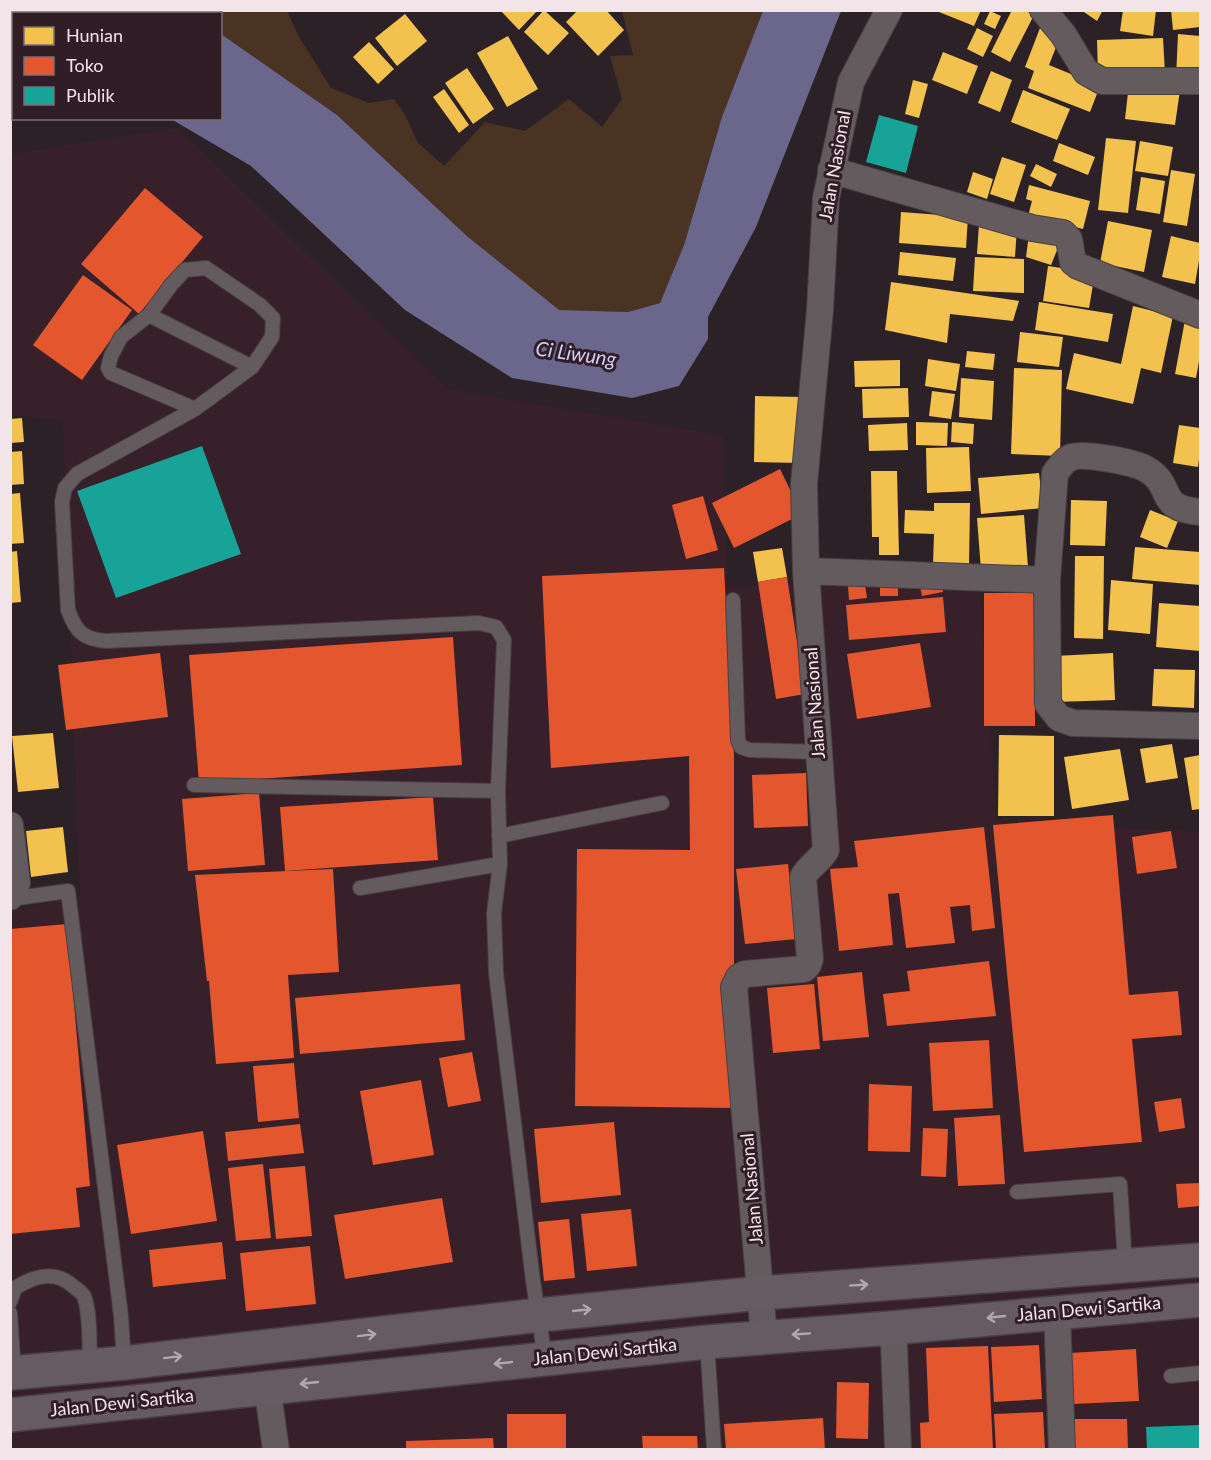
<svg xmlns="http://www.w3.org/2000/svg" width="1211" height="1460" font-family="Lato,sans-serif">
	<rect width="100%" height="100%" fill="#2c2126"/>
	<path fill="#38202b" d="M 177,128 L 447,389 L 722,435 L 727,587 L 978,577 L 997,822 L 1200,832 L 1200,1449 L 11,1449 L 10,911 L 80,895 L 63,420 L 11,415 L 11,154 Z"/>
	<path fill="#4b3324" d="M 185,11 L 287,11 L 299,37 L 331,88 L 369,103 L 394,99 L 404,113 L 418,143 L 444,166 L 485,122 L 525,131 L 569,99 L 602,127 L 622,99 L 610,56 L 633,55 L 622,11 L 763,11 L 717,133 L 684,245 L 660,303 L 628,312 L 557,310 L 468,237 L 337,115 L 221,34 L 220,14 L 190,13 Z"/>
	<path fill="#6b678c" d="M 185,10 L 190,13 L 23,14 L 19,11 Z
		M 763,11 L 841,11 L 756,227 L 708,317 L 708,339 L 679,386 L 632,398 L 512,378 L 405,310 L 251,166 L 171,119 L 220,118 L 221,34 L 337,115 L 468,237 L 559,310 L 628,312 L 660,303 L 684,245 L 722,117 Z"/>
	<path fill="#f2c14e" d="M 500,10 L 538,10 L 519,30 Z
		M 544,10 L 569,33 L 548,55 L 524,32 Z
		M 578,10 L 606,10 L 624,30 L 598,56 L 566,22 Z
		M 934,10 L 981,10 L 974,26 Z
		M 1012,10 L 1024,10 L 1034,15 L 1010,62 L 991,52 Z
		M 1081,10 L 1103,10 L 1097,21 Z
		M 1123,10 L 1156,10 L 1153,36 L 1120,31 Z
		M 1171,10 L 1200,10 L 1200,27 L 1173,30 Z
		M 990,11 L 1001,16 L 995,29 L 984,24 Z
		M 405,14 L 427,41 L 397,66 L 375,38 Z
		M 977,28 L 993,36 L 983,57 L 967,49 Z
		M 1040,28 L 1060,37 L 1049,65 L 1100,86 L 1090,112 L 1028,88 L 1034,71 L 1025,67 Z
		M 1178,34 L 1200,36 L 1200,80 L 1176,78 Z
		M 508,36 L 538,89 L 507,107 L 477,53 Z
		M 1163,38 L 1165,73 L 1098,75 L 1097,40 Z
		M 369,42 L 394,69 L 378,84 L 353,57 Z
		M 943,52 L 978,66 L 967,94 L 932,80 Z
		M 467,68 L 494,109 L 473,124 L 445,83 Z
		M 991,71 L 1012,80 L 1000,112 L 978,103 Z
		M 913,80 L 928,84 L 919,118 L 905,114 Z
		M 1129,84 L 1180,90 L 1175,125 L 1125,119 Z
		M 444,89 L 469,125 L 459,133 L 433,97 Z
		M 1023,90 L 1070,109 L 1057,140 L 1011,122 Z
		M 1106,138 L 1136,141 L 1128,213 L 1098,210 Z
		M 1140,141 L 1173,147 L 1168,176 L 1135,171 Z
		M 1059,143 L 1095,157 L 1088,175 L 1053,161 Z
		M 1002,157 L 1026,165 L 1014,202 L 990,194 Z
		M 1036,164 L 1057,174 L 1051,187 L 1030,176 Z
		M 1171,170 L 1195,174 L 1187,226 L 1163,222 Z
		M 973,172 L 993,179 L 987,199 L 967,192 Z
		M 1141,177 L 1165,181 L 1160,214 L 1136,210 Z
		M 1029,185 L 1090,201 L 1083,229 L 1028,216 L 1032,201 L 1026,199 Z
		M 901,212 L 968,217 L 966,248 L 899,243 Z
		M 1108,221 L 1152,230 L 1144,272 L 1100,263 Z
		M 979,224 L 1017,227 L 1015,257 L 977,254 Z
		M 1029,234 L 1060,243 L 1051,265 L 1026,257 Z
		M 1171,236 L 1200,243 L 1200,255 L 1195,284 L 1162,277 Z
		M 900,252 L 956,258 L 953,281 L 898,275 Z
		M 975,257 L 1024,259 L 1024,293 L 973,291 Z
		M 1048,266 L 1095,273 L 1089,308 L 1043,301 Z
		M 891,282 L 1019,301 L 1013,321 L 950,314 L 947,343 L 885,330 Z
		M 1039,302 L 1113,314 L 1108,342 L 1035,330 Z
		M 1133,306 L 1173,316 L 1161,373 L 1141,368 L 1133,404 L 1066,389 L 1074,353 L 1121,364 Z
		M 1185,320 L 1200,323 L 1200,356 L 1196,378 L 1175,374 Z
		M 1020,332 L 1063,337 L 1059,367 L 1017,362 Z
		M 967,351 L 995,354 L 993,370 L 965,367 Z
		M 928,359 L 960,364 L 956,391 L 925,386 Z
		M 900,360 L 900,386 L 855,387 L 854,361 Z
		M 1014,368 L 1062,370 L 1060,456 L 1011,454 Z
		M 961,378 L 994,381 L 992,420 L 959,417 Z
		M 908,388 L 909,417 L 863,418 L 862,389 Z
		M 932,391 L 955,394 L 951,419 L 929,416 Z
		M 755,396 L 804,397 L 803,463 L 754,462 Z
		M 22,418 L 24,442 L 10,443 L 10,419 Z
		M 916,422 L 948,423 L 947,446 L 916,445 Z
		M 952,422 L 974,424 L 973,444 L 951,442 Z
		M 907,423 L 908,450 L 869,451 L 868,425 Z
		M 1179,425 L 1200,428 L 1200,451 L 1198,467 L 1173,463 Z
		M 969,447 L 971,491 L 927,493 L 926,448 Z
		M 22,451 L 24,484 L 10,485 L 10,452 Z
		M 871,471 L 897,471 L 899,555 L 879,555 L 879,537 L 872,537 Z
		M 1039,473 L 1043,508 L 981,514 L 978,478 Z
		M 20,493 L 24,543 L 10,544 L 10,494 Z
		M 1071,500 L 1107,501 L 1105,546 L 1070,545 Z
		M 934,503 L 970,503 L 969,566 L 933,565 L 934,534 L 904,533 L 905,510 L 934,511 Z
		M 1150,510 L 1178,521 L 1167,548 L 1140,537 Z
		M 1024,515 L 1028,567 L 981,570 L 977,518 Z
		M 1135,547 L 1200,552 L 1200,585 L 1132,579 Z
		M 782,548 L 787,577 L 758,582 L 753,552 Z
		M 17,551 L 21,602 L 10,603 L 10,552 Z
		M 1075,556 L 1104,556 L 1103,639 L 1074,638 Z
		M 1111,580 L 1153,584 L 1150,634 L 1108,630 Z
		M 1159,603 L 1200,606 L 1200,651 L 1156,647 Z
		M 1113,653 L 1115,700 L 1056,702 L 1055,656 Z
		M 1154,669 L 1195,670 L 1194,708 L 1152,706 Z
		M 53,733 L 59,788 L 18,792 L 12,736 Z
		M 999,735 L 1054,736 L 1054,816 L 998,816 Z
		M 1172,744 L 1178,778 L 1146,783 L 1140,749 Z
		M 1120,749 L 1129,800 L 1072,809 L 1064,757 Z
		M 1200,755 L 1200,809 L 1192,810 L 1184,758 Z
		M 63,827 L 68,872 L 31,877 L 26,831 Z"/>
	<path fill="#e4572e" d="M 145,188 L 203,237 L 139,314 L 81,264 Z
		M 83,275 L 132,310 L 82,380 L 33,345 Z
		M 780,469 L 802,514 L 734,548 L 712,503 Z
		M 703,496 L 718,550 L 686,559 L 672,505 Z
		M 724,568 L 734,756 L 734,1108 L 575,1106 L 577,849 L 690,850 L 689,756 L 551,768 L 542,576 Z
		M 787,577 L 805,694 L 776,699 L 758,582 Z
		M 940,577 L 943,592 L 922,596 L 919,581 Z
		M 898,581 L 898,596 L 880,596 L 880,582 Z
		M 865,584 L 867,598 L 849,600 L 848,586 Z
		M 984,593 L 1035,593 L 1035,726 L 984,726 Z
		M 943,597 L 946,632 L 849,640 L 846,605 Z
		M 453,637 L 462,765 L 199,783 L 189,655 Z
		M 920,643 L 931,707 L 857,719 L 847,654 Z
		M 160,653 L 168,717 L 66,730 L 58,665 Z
		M 806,773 L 808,826 L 754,828 L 752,775 Z
		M 259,793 L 265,865 L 188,871 L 182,799 Z
		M 433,797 L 438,860 L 285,871 L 280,807 Z
		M 1113,815 L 1129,995 L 1178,991 L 1182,1035 L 1132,1039 L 1142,1142 L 1024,1152 L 993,825 Z
		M 984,827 L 995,928 L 972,931 L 970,905 L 950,907 L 955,943 L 906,948 L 899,893 L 888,894 L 893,945 L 839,951 L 830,869 L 858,867 L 854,841 Z
		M 1171,831 L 1177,868 L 1137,874 L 1132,837 Z
		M 788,864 L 797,939 L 745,944 L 736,869 Z
		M 333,869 L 339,972 L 288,975 L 294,1058 L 216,1064 L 209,981 L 207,981 L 195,875 Z
		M 67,924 L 90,1186 L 76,1188 L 80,1227 L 10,1234 L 10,929 Z
		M 989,961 L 996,1016 L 887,1026 L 883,994 L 910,991 L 907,971 Z
		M 862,972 L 869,1037 L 823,1041 L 817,977 Z
		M 460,984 L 465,1040 L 300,1054 L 295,998 Z
		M 814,984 L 820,1049 L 773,1053 L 767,988 Z
		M 989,1040 L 993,1108 L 933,1111 L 929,1043 Z
		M 472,1052 L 481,1101 L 448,1107 L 439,1058 Z
		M 294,1063 L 299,1118 L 258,1122 L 253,1066 Z
		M 421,1080 L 434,1155 L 373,1165 L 360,1091 Z
		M 869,1084 L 912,1086 L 910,1152 L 868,1151 Z
		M 1181,1098 L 1185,1128 L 1159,1132 L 1154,1102 Z
		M 1000,1115 L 1005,1184 L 958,1186 L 954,1118 Z
		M 614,1122 L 621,1195 L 541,1203 L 534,1129 Z
		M 300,1124 L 304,1153 L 228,1161 L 225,1132 Z
		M 923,1128 L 948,1129 L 946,1177 L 921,1176 Z
		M 203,1131 L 217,1221 L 131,1234 L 117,1145 Z
		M 263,1164 L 271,1238 L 236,1241 L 228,1168 Z
		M 305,1166 L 312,1236 L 276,1239 L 269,1169 Z
		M 1200,1183 L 1200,1206 L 1178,1208 L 1176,1184 Z
		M 442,1198 L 453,1262 L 345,1279 L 334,1215 Z
		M 631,1209 L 637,1266 L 587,1271 L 581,1214 Z
		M 569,1219 L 575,1278 L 544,1281 L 538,1222 Z
		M 222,1242 L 226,1279 L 153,1287 L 149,1250 Z
		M 310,1246 L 316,1304 L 246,1311 L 240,1253 Z
		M 1039,1345 L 1042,1399 L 994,1402 L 991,1347 Z
		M 988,1346 L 993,1450 L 921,1450 L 920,1423 L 929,1422 L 926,1348 Z
		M 1136,1349 L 1139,1401 L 1073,1404 L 1070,1353 Z
		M 837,1382 L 869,1383 L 868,1439 L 836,1438 Z
		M 1043,1412 L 1045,1450 L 996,1450 L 994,1414 Z
		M 507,1414 L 566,1414 L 566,1450 L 507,1450 Z
		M 823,1418 L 825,1450 L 726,1450 L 724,1424 Z
		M 1074,1419 L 1127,1419 L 1128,1450 L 1074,1450 Z
		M 642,1436 L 697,1436 L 698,1450 L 643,1450 Z
		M 493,1438 L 494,1450 L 406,1450 L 406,1441 Z"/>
	<path fill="#17a398" d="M 879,115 L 918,126 L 906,173 L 866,162 Z
		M 202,446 L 241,554 L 116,598 L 77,491 Z
		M 1200,1425 L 1200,1450 L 1147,1450 L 1146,1427 Z"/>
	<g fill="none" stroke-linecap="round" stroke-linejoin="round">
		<g stroke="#493f43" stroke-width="16">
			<path id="lane" d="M 149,315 L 252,367
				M 195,409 L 111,373 L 108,368 L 111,356 L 121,337 L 149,315 L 171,285 L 185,270 L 206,268 L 260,305 L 273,318 L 272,337 L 252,367 L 195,409 L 77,474 L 65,488 L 62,502 L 68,610 C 76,632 83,639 106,641 L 479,623 L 496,627 L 504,640 L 498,791 L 500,864 L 494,913 L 496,973 L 533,1281 L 545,1358
				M 733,600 L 738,740 L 741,747 L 750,750 L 818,752
				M 194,785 L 498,791
				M 499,836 L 662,803
				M 360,888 L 500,864
				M 10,899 L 68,891 L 121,1316 L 124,1363
				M 1017,1192 L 1120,1184 L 1125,1264
				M 10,1302 L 15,1288 C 34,1276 55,1269 74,1287 C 77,1289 82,1293 84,1296 C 91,1314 89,1347 90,1366
				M 10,1313 L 14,1372
				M 707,1342 L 714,1450
				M 1171,1376 L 1200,1373"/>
		</g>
		<g stroke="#493f43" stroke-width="28">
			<path id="street" d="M 1043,10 L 1063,34 L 1086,72 L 1102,81 L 1200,81
				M 831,170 L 1032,228 L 1063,233 L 1069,239 L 1073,262 L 1078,266 L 1200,315
				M 1200,512 C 1154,508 1176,486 1146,469 C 1134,462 1085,453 1072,457 C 1065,459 1059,468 1055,473 L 1047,580 L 1048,704 L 1059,718 L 1073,723 L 1200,726
				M 806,571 L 1047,580
				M 10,825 L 17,883 L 10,897
				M 1057,1311 L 1062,1450
				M 891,1328 L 894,1344 L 898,1450
				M 764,1337 L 734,987 L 739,977 L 745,974 L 804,969 L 808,965 L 810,959 L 803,877 C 808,867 820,861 826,850 L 806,571 L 804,484 L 820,310 L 826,198 L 851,82 L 889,10
				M 265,1388 L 269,1400 L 276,1450"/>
		</g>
		<g stroke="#493f43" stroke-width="36">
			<path id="primary" d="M 10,1373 L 124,1363 L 539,1315 L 761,1293 L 1200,1260
				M 10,1415 L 707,1342 L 891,1328 L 1200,1300"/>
		</g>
		<use href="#lane" stroke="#635b5e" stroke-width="14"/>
		<use href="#street" stroke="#635b5e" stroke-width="26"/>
		<use href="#primary" stroke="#665b62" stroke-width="33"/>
	</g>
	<defs><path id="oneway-shaft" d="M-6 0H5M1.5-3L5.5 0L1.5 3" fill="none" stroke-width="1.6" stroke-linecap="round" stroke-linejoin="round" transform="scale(1.5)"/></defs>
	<g stroke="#b4a6ad">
		<use href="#oneway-shaft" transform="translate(859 1285) rotate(-4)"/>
		<use href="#oneway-shaft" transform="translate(582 1310) rotate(-6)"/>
		<use href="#oneway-shaft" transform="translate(996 1317) rotate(174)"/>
		<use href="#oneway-shaft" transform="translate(801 1334) rotate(176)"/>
		<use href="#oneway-shaft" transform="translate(367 1335) rotate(-7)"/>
		<use href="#oneway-shaft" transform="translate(173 1357) rotate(-7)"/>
		<use href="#oneway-shaft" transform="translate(503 1363) rotate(174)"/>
		<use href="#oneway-shaft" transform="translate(309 1383) rotate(174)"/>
	</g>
	<g text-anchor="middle" stroke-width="6" stroke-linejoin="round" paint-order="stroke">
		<g font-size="18" fill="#f3e4ea" stroke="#301d25">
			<text transform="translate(835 166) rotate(-80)" y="6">Jalan Nasional</text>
			<text transform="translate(815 703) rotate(-94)" y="6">Jalan Nasional</text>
			<text transform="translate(752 1189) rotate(-95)" y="6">Jalan Nasional</text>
			<text transform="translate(1089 1309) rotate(-5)" y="6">Jalan Dewi Sartika</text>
			<text transform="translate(605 1352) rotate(-6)" y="6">Jalan Dewi Sartika</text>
			<text transform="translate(122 1403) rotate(-6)" y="6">Jalan Dewi Sartika</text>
		</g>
		<g font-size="20" font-style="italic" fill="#d1cef6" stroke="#301d25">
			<text transform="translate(576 354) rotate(8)" y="7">Ci Liwung</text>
		</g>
	</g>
	<rect width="1211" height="1460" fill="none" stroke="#f3e4ea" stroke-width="24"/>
	<rect x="12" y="12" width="210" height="108" fill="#301d25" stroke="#7e6d74" stroke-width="1.5"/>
	<rect x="24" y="27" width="30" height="18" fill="#f2c14e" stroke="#7e6d74" stroke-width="1.5"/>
	<text x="66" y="42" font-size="18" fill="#f3e4ea">Hunian</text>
	<rect x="24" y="57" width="30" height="18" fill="#e4572e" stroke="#7e6d74" stroke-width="1.5"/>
	<text x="66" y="72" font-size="18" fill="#f3e4ea">Toko</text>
	<rect x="24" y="87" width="30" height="18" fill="#17a398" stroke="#7e6d74" stroke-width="1.5"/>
	<text x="66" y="102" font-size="18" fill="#f3e4ea">Publik</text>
</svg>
